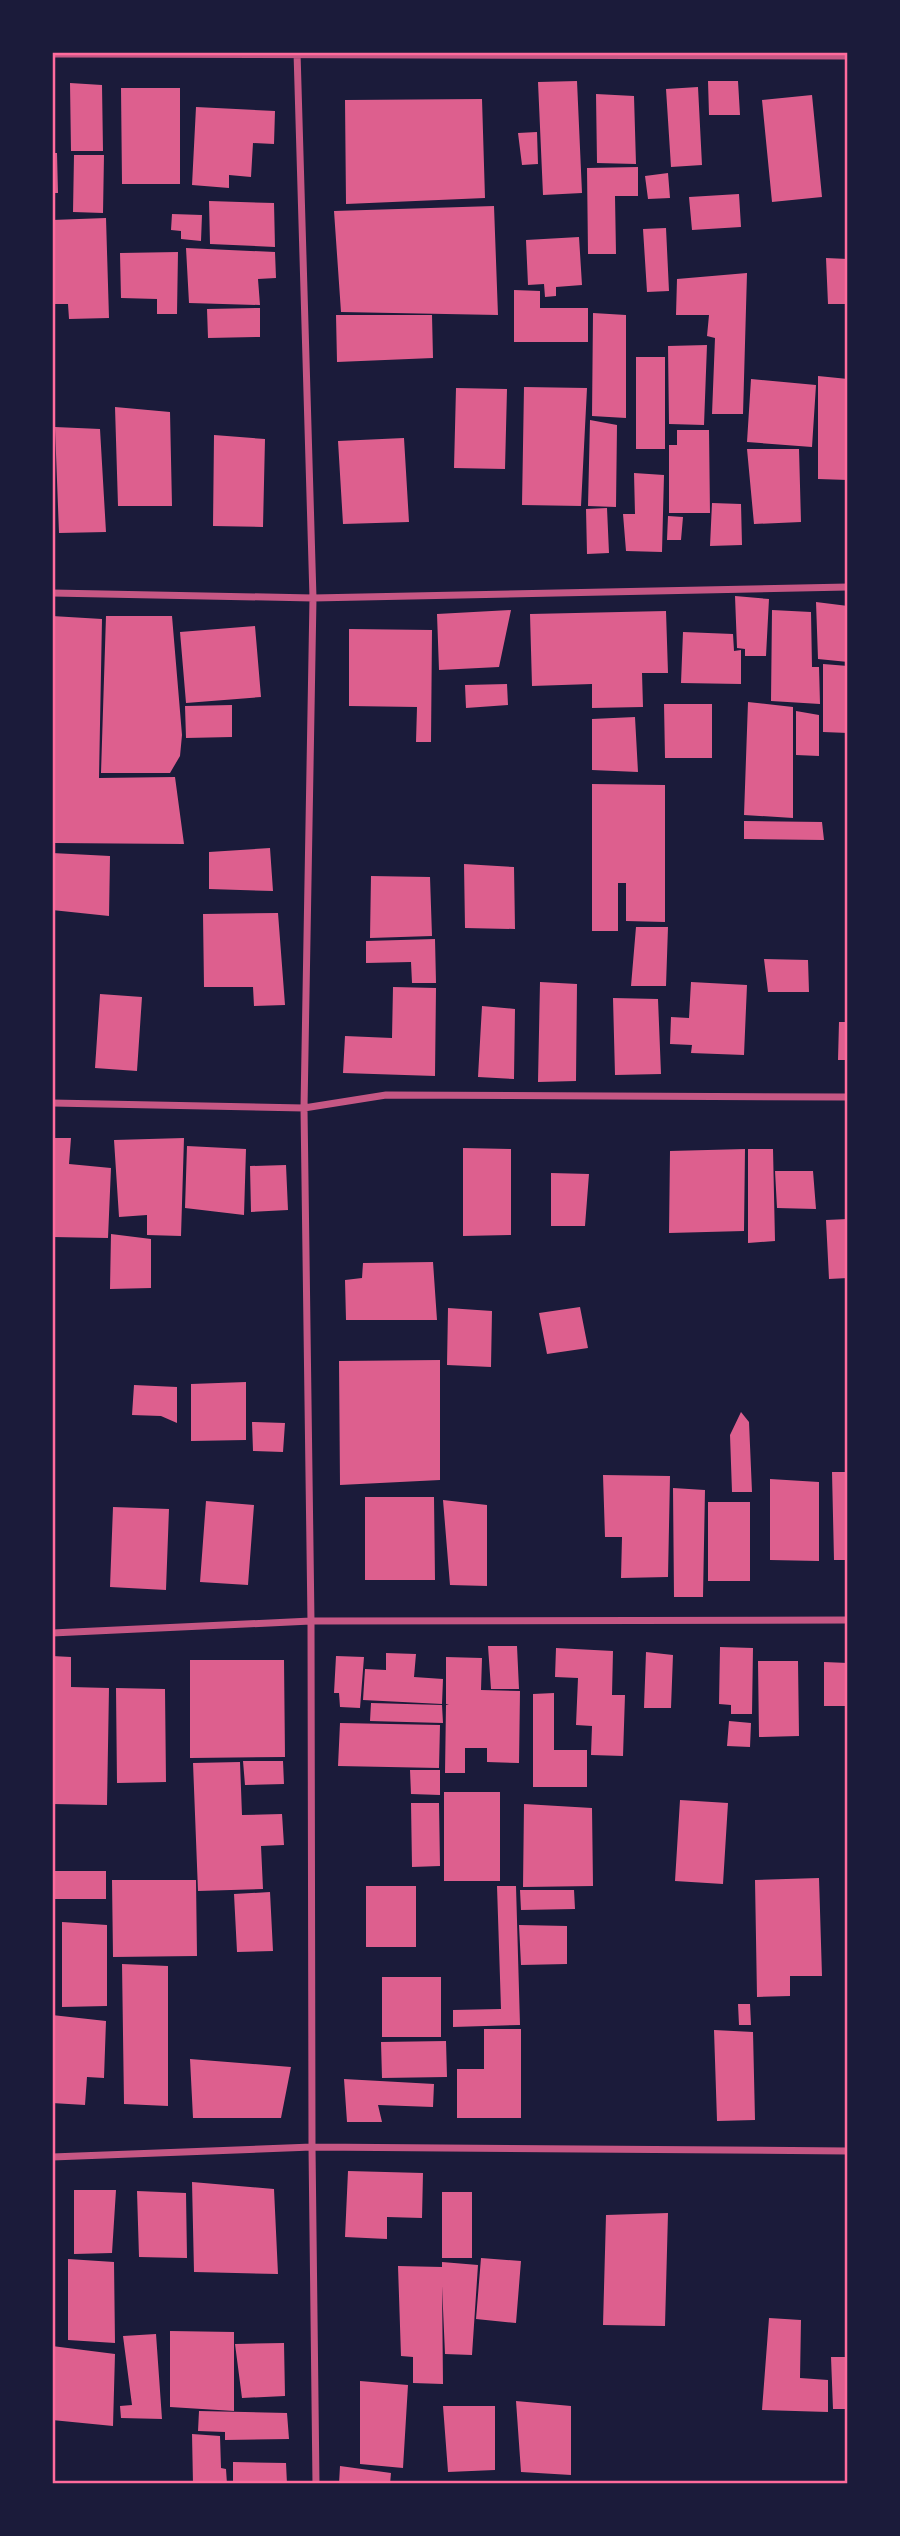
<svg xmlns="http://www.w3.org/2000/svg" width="900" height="2536" font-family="'Alegreya Sans',sans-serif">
	<rect width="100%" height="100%" fill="#1b1b3a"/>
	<path fill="#dd5f8e" d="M 577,81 L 582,193 L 543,195 L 538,82 Z
		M 708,81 L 738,81 L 740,115 L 709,115 Z
		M 70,83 L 102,85 L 103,151 L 71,151 Z
		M 698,87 L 702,165 L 671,167 L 666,89 Z
		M 121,88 L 180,88 L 180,184 L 122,184 Z
		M 596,94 L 634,96 L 636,164 L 597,163 Z
		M 812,95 L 822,197 L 772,202 L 762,100 Z
		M 482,99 L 485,198 L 346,204 L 345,100 Z
		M 196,107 L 275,111 L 274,144 L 253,143 L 251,177 L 229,175 L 229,188 L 192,185 Z
		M 537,132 L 538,164 L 522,165 L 518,133 Z
		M 52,153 L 57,153 L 58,193 L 52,193 Z
		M 74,155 L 104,155 L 103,213 L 73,212 Z
		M 638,167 L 638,196 L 615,196 L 616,254 L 588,254 L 587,168 Z
		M 668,173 L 670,198 L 648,199 L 645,176 Z
		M 739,194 L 741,227 L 692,230 L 689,197 Z
		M 209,201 L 274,203 L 275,247 L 210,244 Z
		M 494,206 L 498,315 L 341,312 L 334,211 Z
		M 172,214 L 202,215 L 201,241 L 181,239 L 181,231 L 171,230 Z
		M 106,218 L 109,318 L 69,319 L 68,304 L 52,304 L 52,220 Z
		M 666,228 L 669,291 L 647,292 L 643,229 Z
		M 579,237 L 582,285 L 556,287 L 556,296 L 545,297 L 544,284 L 528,285 L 526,240 Z
		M 186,248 L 275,252 L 276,278 L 258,279 L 260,305 L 189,303 Z
		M 178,252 L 177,314 L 157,314 L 157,299 L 121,298 L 120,253 Z
		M 826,258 L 848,259 L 848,304 L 828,304 Z
		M 747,273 L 743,414 L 712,414 L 715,338 L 707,336 L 709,315 L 676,315 L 677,279 Z
		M 514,290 L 540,291 L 540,308 L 588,308 L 588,342 L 514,342 Z
		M 260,308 L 260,337 L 208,338 L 207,309 Z
		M 593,313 L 626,315 L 626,418 L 592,416 Z
		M 336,315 L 432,315 L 433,358 L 337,362 Z
		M 707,345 L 704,425 L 669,424 L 668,346 Z
		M 636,357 L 665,357 L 665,449 L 636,449 Z
		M 818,376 L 848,379 L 848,480 L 818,479 Z
		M 751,379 L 816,385 L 812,447 L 747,442 Z
		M 524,387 L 587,388 L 581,506 L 522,505 Z
		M 456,388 L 507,389 L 505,469 L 454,468 Z
		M 115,407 L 170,412 L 172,506 L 118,506 Z
		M 590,420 L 617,425 L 616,507 L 588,506 Z
		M 55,427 L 100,429 L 106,532 L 59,533 Z
		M 677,430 L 709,430 L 710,513 L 669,513 L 669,445 L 677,445 Z
		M 214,435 L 265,439 L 263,527 L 213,526 Z
		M 404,438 L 409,522 L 343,524 L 338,441 Z
		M 747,449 L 799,449 L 801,522 L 754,524 Z
		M 634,473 L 664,475 L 662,552 L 626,551 L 623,514 L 635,514 Z
		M 712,503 L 741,504 L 742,545 L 710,546 Z
		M 607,508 L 609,553 L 587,554 L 586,509 Z
		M 668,516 L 683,517 L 681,540 L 667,540 Z
		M 735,596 L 769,599 L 766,656 L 745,656 L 745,649 L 737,648 Z
		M 816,602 L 848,606 L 848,662 L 818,659 Z
		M 511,610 L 499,667 L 439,670 L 437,614 Z
		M 772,610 L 811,612 L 812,667 L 819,667 L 820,704 L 771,701 Z
		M 666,611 L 668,673 L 642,673 L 643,707 L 592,708 L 592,684 L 532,686 L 530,614 Z
		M 52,616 L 102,619 L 99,778 L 175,777 L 184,844 L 52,843 Z
		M 106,616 L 172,616 L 182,735 L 180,756 L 170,773 L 101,773 Z
		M 255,626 L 261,697 L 186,703 L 180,632 Z
		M 349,629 L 432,630 L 431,742 L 416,742 L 417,707 L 349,706 Z
		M 683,632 L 733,634 L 734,651 L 741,650 L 741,684 L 681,683 Z
		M 823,664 L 848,666 L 848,733 L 823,732 Z
		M 507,684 L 508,705 L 466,708 L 465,685 Z
		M 748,702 L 793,707 L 793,818 L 744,815 Z
		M 664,704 L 712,704 L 712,758 L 665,758 Z
		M 232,705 L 232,737 L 186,738 L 185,706 Z
		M 796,711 L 819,715 L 819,756 L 796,755 Z
		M 635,717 L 638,772 L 592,770 L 592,719 Z
		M 592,784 L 665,785 L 665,922 L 626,921 L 626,883 L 618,883 L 618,931 L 592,931 Z
		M 744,821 L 822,822 L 824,840 L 744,839 Z
		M 270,848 L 273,891 L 209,889 L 209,852 Z
		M 52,853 L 110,856 L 109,916 L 52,910 Z
		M 464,864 L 514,867 L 515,929 L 465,928 Z
		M 371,876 L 430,877 L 432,936 L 370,938 Z
		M 278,913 L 285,1005 L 254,1006 L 253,987 L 204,987 L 203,914 Z
		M 636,927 L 668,927 L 666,986 L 631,986 Z
		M 435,939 L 436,983 L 412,983 L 411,962 L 366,963 L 366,941 Z
		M 764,959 L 808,960 L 809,992 L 768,992 Z
		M 540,982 L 577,984 L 576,1081 L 538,1082 Z
		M 691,982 L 747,985 L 744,1055 L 691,1053 L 692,1045 L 670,1044 L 671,1017 L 689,1018 Z
		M 393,987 L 436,988 L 435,1076 L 343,1073 L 345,1036 L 392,1038 Z
		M 100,994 L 142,997 L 137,1071 L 95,1068 Z
		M 613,998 L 658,999 L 661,1074 L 615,1075 Z
		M 482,1006 L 515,1009 L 514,1079 L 478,1077 Z
		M 839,1022 L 848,1022 L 848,1060 L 838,1060 Z
		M 52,1138 L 71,1138 L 69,1164 L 111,1168 L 108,1238 L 52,1237 Z
		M 184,1138 L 181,1236 L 147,1235 L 147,1215 L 119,1217 L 114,1140 Z
		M 187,1146 L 246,1149 L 244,1215 L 185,1208 Z
		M 463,1148 L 511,1149 L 511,1235 L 463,1236 Z
		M 745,1149 L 744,1231 L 669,1233 L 670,1151 Z
		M 748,1149 L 773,1149 L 775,1241 L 748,1243 Z
		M 286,1165 L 288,1210 L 251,1212 L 250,1166 Z
		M 775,1171 L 813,1171 L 816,1209 L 777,1208 Z
		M 551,1173 L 589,1174 L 585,1226 L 551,1226 Z
		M 848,1219 L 848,1278 L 829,1279 L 826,1220 Z
		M 111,1234 L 151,1239 L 151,1288 L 110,1289 Z
		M 433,1262 L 437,1320 L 346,1320 L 345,1280 L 362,1278 L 363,1263 Z
		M 580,1307 L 588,1348 L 547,1354 L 539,1313 Z
		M 448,1308 L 492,1311 L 491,1367 L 447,1365 Z
		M 440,1360 L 440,1480 L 340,1485 L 339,1361 Z
		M 246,1382 L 246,1440 L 191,1441 L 191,1384 Z
		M 134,1385 L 177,1387 L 177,1423 L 161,1416 L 132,1415 Z
		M 741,1412 L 749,1422 L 752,1492 L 732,1492 L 730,1435 Z
		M 252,1422 L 285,1423 L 283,1452 L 253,1451 Z
		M 832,1472 L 848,1472 L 848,1560 L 834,1560 Z
		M 603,1475 L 670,1476 L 668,1577 L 621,1578 L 622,1537 L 605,1537 Z
		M 770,1479 L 819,1482 L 819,1561 L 770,1560 Z
		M 673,1488 L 705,1490 L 703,1597 L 674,1597 Z
		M 365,1497 L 434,1497 L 435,1580 L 365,1580 Z
		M 443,1500 L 487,1505 L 487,1586 L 450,1585 Z
		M 206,1501 L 254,1505 L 248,1585 L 200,1582 Z
		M 708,1502 L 750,1502 L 750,1581 L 708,1581 Z
		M 113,1507 L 169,1509 L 166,1590 L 110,1587 Z
		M 488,1646 L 517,1646 L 519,1689 L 491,1689 Z
		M 720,1647 L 753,1648 L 752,1714 L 731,1714 L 731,1705 L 719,1704 Z
		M 556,1648 L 613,1651 L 612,1695 L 625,1695 L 623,1756 L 591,1755 L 592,1726 L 576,1725 L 578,1678 L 555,1677 Z
		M 646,1652 L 673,1655 L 671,1708 L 644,1708 Z
		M 386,1653 L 416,1654 L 414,1677 L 443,1679 L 442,1704 L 363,1700 L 365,1669 L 386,1670 Z
		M 52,1656 L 71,1657 L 71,1687 L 109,1688 L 107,1805 L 52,1804 Z
		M 336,1656 L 364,1657 L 360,1708 L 340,1707 L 339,1693 L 334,1693 Z
		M 446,1657 L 482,1658 L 481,1690 L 520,1691 L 519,1763 L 487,1762 L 487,1748 L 465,1748 L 465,1773 L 445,1773 L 446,1705 L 449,1705 L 446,1704 Z
		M 190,1660 L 284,1660 L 285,1757 L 190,1758 Z
		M 758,1661 L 798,1661 L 799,1736 L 759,1737 Z
		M 824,1662 L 848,1663 L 848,1706 L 824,1706 Z
		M 116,1688 L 165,1689 L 166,1782 L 117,1783 Z
		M 554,1693 L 554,1750 L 587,1750 L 587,1787 L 533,1787 L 533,1694 Z
		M 371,1703 L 442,1705 L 443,1723 L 370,1721 Z
		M 729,1721 L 751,1723 L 750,1747 L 727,1746 Z
		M 340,1723 L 440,1725 L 439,1768 L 338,1766 Z
		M 243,1761 L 283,1761 L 284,1784 L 245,1785 Z
		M 240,1762 L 242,1815 L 282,1814 L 284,1845 L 261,1846 L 263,1889 L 198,1891 L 193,1763 Z
		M 410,1770 L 440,1770 L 440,1795 L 411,1794 Z
		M 444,1792 L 500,1792 L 500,1881 L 444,1881 Z
		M 680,1800 L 728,1803 L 723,1884 L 675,1881 Z
		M 411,1803 L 439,1803 L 440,1866 L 412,1867 Z
		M 524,1804 L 592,1808 L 593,1886 L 523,1887 Z
		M 52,1871 L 106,1871 L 106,1899 L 52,1899 Z
		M 819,1878 L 822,1976 L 790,1976 L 790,1996 L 757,1997 L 755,1880 Z
		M 112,1880 L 196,1880 L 197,1956 L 113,1957 Z
		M 366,1886 L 416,1886 L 416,1947 L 366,1947 Z
		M 497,1886 L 516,1886 L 520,2025 L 453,2027 L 453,2010 L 501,2009 Z
		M 520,1890 L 574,1890 L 575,1909 L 521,1910 Z
		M 270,1892 L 273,1951 L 237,1952 L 234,1894 Z
		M 62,1922 L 107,1925 L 107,2006 L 62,2007 Z
		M 519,1925 L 567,1926 L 567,1964 L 521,1965 Z
		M 122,1964 L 168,1966 L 168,2106 L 124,2104 Z
		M 382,1977 L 441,1977 L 441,2037 L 382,2037 Z
		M 738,2004 L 750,2004 L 751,2025 L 739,2025 Z
		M 52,2015 L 106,2021 L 104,2078 L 87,2077 L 85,2105 L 52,2103 Z
		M 484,2029 L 521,2029 L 521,2118 L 457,2118 L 457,2069 L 484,2069 Z
		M 714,2030 L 753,2032 L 755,2120 L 717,2121 Z
		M 446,2041 L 447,2077 L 382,2078 L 381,2042 Z
		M 190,2059 L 291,2067 L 281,2118 L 193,2118 Z
		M 344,2079 L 434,2084 L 433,2107 L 378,2105 L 382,2122 L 347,2122 Z
		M 348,2171 L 423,2173 L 422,2218 L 387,2217 L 387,2239 L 345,2237 Z
		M 192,2182 L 274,2189 L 278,2274 L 194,2272 Z
		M 74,2190 L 116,2190 L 112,2253 L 74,2254 Z
		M 137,2191 L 186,2193 L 187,2258 L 139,2257 Z
		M 442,2192 L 472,2192 L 472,2258 L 442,2258 Z
		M 668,2213 L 665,2326 L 603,2325 L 606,2215 Z
		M 481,2258 L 521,2261 L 516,2323 L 476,2319 Z
		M 68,2259 L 114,2262 L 115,2343 L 68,2340 Z
		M 442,2262 L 478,2265 L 472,2355 L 445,2354 L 442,2286 L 443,2384 L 413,2383 L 413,2357 L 401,2356 L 398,2266 L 442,2267 Z
		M 769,2318 L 801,2320 L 800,2378 L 828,2380 L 828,2412 L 762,2410 Z
		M 170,2331 L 234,2332 L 234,2411 L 170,2407 Z
		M 156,2334 L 162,2419 L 121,2418 L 120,2406 L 132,2405 L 123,2336 Z
		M 284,2343 L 285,2396 L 242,2398 L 235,2344 Z
		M 52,2346 L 115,2354 L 113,2426 L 52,2420 Z
		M 831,2357 L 848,2357 L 848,2409 L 833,2409 Z
		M 360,2381 L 408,2385 L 403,2468 L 360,2464 Z
		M 516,2401 L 571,2406 L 571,2475 L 521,2472 Z
		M 443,2406 L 495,2406 L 495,2470 L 448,2472 Z
		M 199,2411 L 287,2413 L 289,2439 L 225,2440 L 225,2432 L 198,2431 Z
		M 192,2434 L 220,2436 L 221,2468 L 226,2469 L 227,2484 L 193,2484 Z
		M 233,2462 L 286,2463 L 287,2484 L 233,2484 Z
		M 340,2466 L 391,2473 L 390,2484 L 339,2484 Z"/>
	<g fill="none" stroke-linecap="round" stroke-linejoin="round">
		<path stroke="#c65784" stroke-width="7" d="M 297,52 L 313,598 L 304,1108 L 311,1621 L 312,2147 L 316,2484
			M 52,54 L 848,56
			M 52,593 L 313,598 L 848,587
			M 52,1103 L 304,1108 L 386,1095 L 848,1097
			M 52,1633 L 311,1621 L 848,1620
			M 52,2157 L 312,2147 L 848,2151"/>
	</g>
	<rect width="900" height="2536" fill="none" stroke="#1b1b3a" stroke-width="108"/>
	<rect x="54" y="54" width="792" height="2428" fill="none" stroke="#ff6b9d" stroke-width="2.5"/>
</svg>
